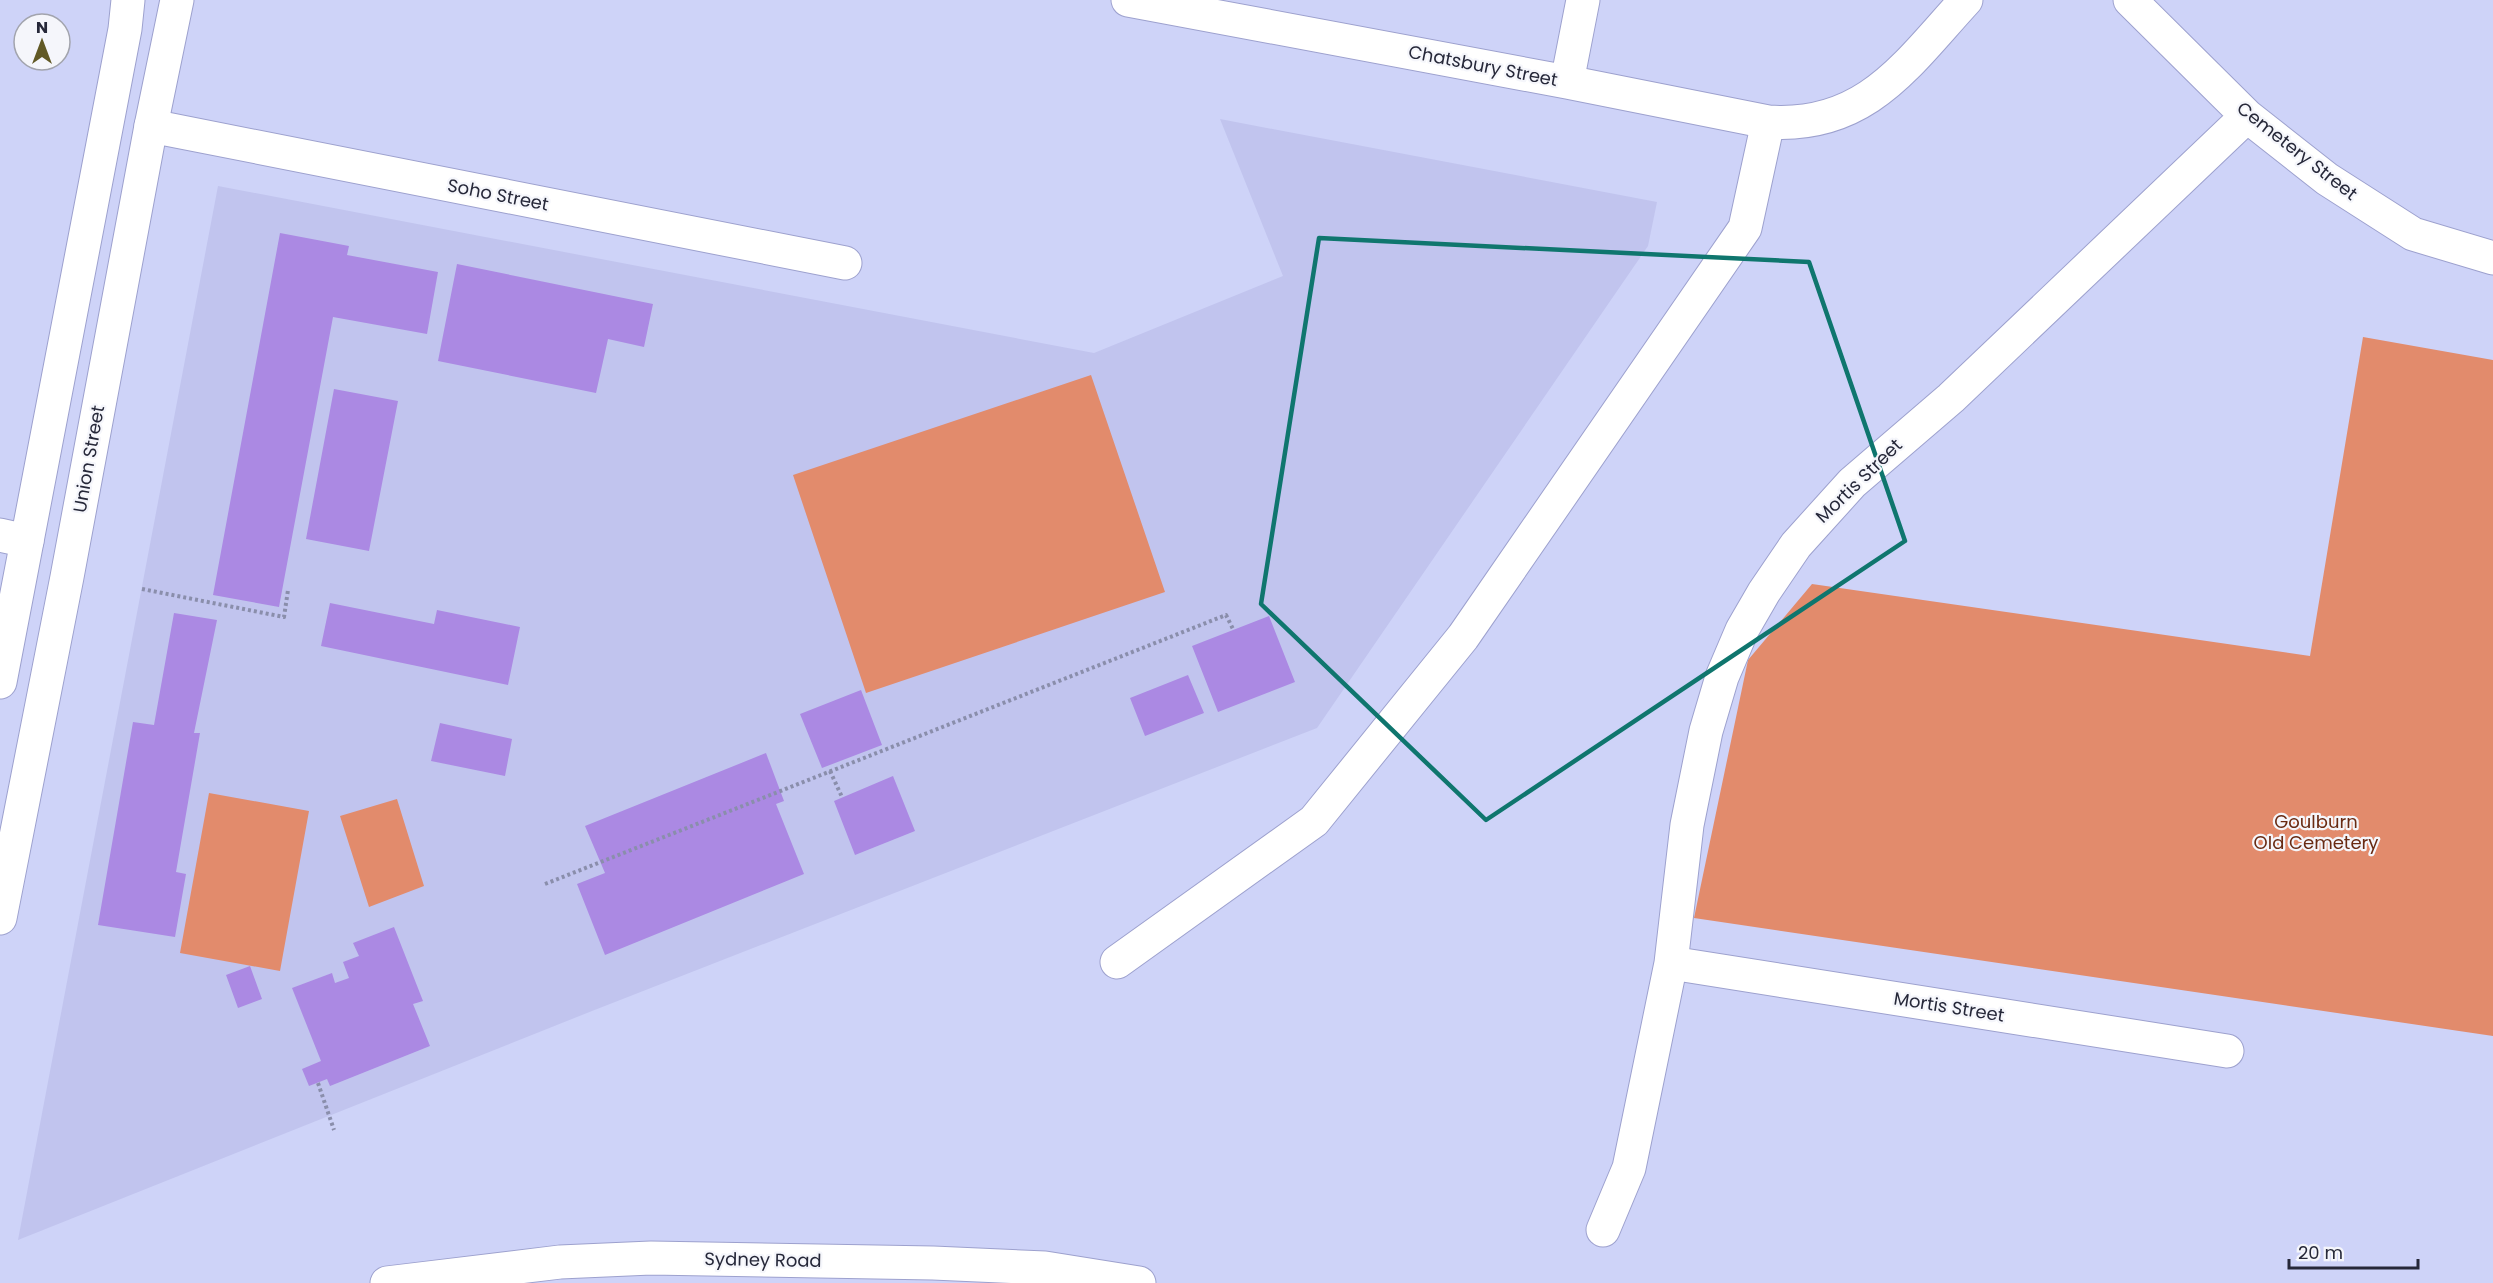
<svg xmlns="http://www.w3.org/2000/svg" width="2493" height="1283" font-family="Poppins,sans-serif">
	<rect width="100%" height="100%" fill="#ced3f8"/>
	<path fill="#c1c4ee" d="M 1220,119 L 1657,202 L 1648,246 L 1317,728 L 592,1011 L 18,1240 L 218,186 L 1094,353 L 1283,276 Z"/>
	<path fill="#e28b6c" d="M 2363,337 L 2493,360 L 2493,1036 L 1694,918 L 1748,660 L 1812,584 L 2310,656 Z
		M 1091,375 L 1165,592 L 866,693 L 793,475 Z
		M 209,793 L 309,811 L 280,971 L 180,953 Z
		M 397,799 L 424,886 L 369,907 L 340,816 Z"/>
	<path fill="#ab89e3" d="M 280,233 L 349,246 L 347,255 L 438,272 L 427,334 L 333,317 L 279,607 L 213,595 Z
		M 457,264 L 653,304 L 644,347 L 608,339 L 596,393 L 438,361 Z
		M 334,389 L 398,401 L 369,551 L 306,539 Z
		M 330,603 L 434,624 L 437,610 L 520,627 L 508,685 L 321,646 Z
		M 174,613 L 217,620 L 194,733 L 200,733 L 176,872 L 186,874 L 175,937 L 98,925 L 133,722 L 154,725 Z
		M 1269,616 L 1295,682 L 1218,712 L 1192,646 Z
		M 1188,675 L 1204,713 L 1145,736 L 1130,698 Z
		M 861,690 L 882,745 L 822,768 L 800,714 Z
		M 440,723 L 512,739 L 505,776 L 431,761 Z
		M 766,753 L 784,801 L 776,804 L 804,874 L 605,955 L 577,884 L 605,873 L 585,826 Z
		M 893,776 L 915,831 L 855,855 L 834,801 Z
		M 394,927 L 423,1001 L 413,1004 L 430,1046 L 330,1086 L 327,1079 L 309,1086 L 302,1069 L 321,1061 L 292,988 L 332,973 L 335,983 L 349,978 L 343,962 L 359,956 L 353,943 Z
		M 250,966 L 262,999 L 238,1008 L 226,975 Z"/>
	<g fill="none" stroke-linecap="round" stroke-linejoin="round">
		<g stroke="#9da1ce" stroke-width="35">
			<path id="minor" d="M 1128,0 L 1567,82 L 1768,122 C 1866,129 1907,64 1966,0
				M 2130,0 L 2247,116 L 2327,179 L 2413,234 L 2493,258
				M 1567,82 L 1583,0
				M 151,126 L 845,263
				M 0,535 L 27,541
				M 1117,962 L 1314,821 L 1463,637 L 1745,228 L 1768,122
				M 1671,963 L 2227,1051
				M 1603,1230 L 1629,1168 L 1671,963 L 1687,825 L 1706,731 L 1722,677 L 1742,630 L 1764,592 L 1796,545 L 1852,483 L 1951,398 L 2247,116"/>
		</g>
		<g stroke="#9da1ce" stroke-width="35">
			<path id="secondary" d="M 0,682 L 125,29 L 128,0
				M 0,918 L 67,577 L 151,126 L 177,0"/>
		</g>
		<g stroke="#9da1ce" stroke-width="35">
			<path id="primary" d="M 387,1283 L 560,1262 L 651,1258 L 933,1263 L 1045,1268 L 1139,1283"/>
		</g>
		<path stroke="#8a8eab" stroke-width="4" stroke-dasharray="3 3" stroke-linecap="butt" d="M 142,589 L 284,617 L 288,590
			M 830,771 L 842,797
			M 545,884 L 1226,615 L 1233,629
			M 318,1083 L 334,1130"/>
		<use href="#minor" stroke="#fff" stroke-width="33"/>
		<use href="#secondary" stroke="#fff" stroke-width="33"/>
		<use href="#primary" stroke="#fff" stroke-width="33"/>
	</g>
	<path fill="none" stroke="#0f766e" stroke-width="4.5" stroke-linejoin="round" d="M 1319,238 L 1809,262 L 1905,541 L 1486,820 L 1261,604 Z"/>
	<g text-anchor="middle" stroke-width="4.5" stroke-linejoin="round" paint-order="stroke">
		<g font-size="18" fill="#262839" stroke="#f5f6fb">
			<text transform="translate(1483 66) rotate(11)" y="6">Chatsbury Street</text>
			<text transform="translate(2297 151) rotate(38)" y="6">Cemetery Street</text>
			<text transform="translate(498 195) rotate(11)" y="6">Soho Street</text>
			<text transform="translate(89 459) rotate(-80)" y="6">Union Street</text>
			<text transform="translate(1859 481) rotate(-44)" y="6">Mortis Street</text>
			<text transform="translate(1949 1007) rotate(9)" y="6">Mortis Street</text>
			<text transform="translate(763 1260) rotate(1)" y="6">Sydney Road</text>
		</g>
		<g font-size="18" fill="#692a12" stroke="#f5f6fb">
			<text x="2316" y="828">Goulburn<tspan x="2316" dy="21">Old Cemetery</tspan></text>
		</g>
	</g>
	<g transform="translate(42 42)"><circle r="28" fill="#f5f6fb" stroke="#a2a4ad" stroke-width="1.5"/>
	<path d="M0-4.5L10 22L0 15L-10 22Z" fill="#615925"/>
	<text y="-9" font-size="16" font-weight="bold" text-anchor="middle" fill="#262839">N</text>
	</g>
	<path d="M2289 1259v9h129v-9" fill="none" stroke="#262839" stroke-width="3"/>
	<text x="2298" y="1259" font-size="18" fill="#262839" stroke="#f5f6fb" stroke-width="4.5" paint-order="stroke">20 m</text>
</svg>
